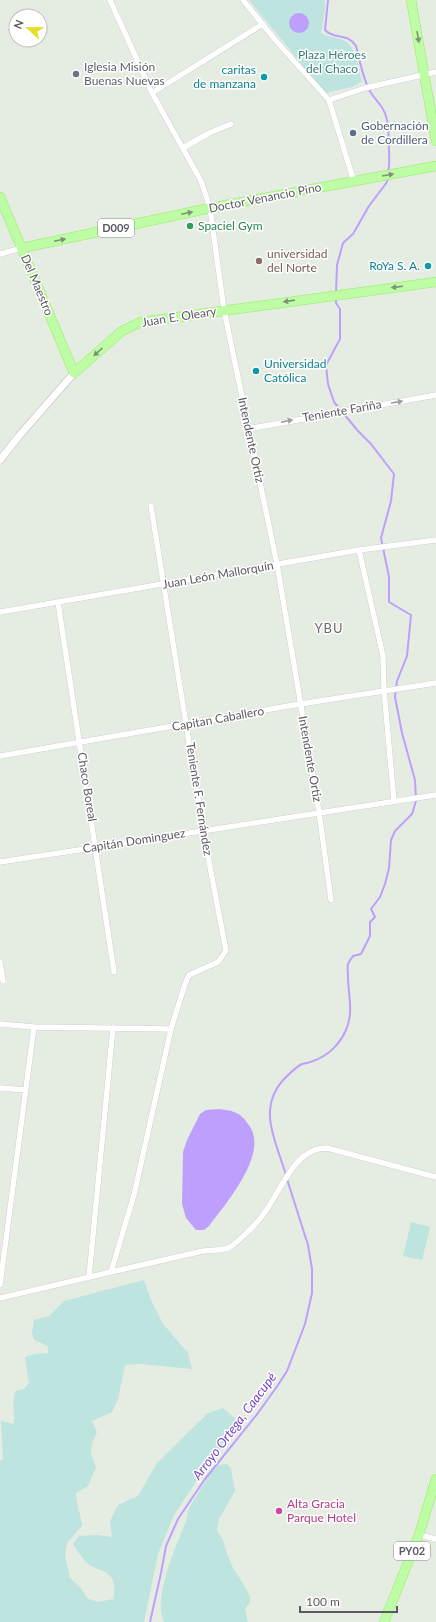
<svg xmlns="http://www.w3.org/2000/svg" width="436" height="1622" font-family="Lato,sans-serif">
	<rect width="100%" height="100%" fill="#e5ece1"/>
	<path fill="#bde4df" d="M 249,0 L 325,0 L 325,10 L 321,33 C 329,38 338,37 345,41 C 357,48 358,70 362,82 L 352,87 L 325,93 Z
		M 411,1222 L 430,1227 L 422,1260 L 403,1256 Z
		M 144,1280 L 151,1300 L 163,1324 L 188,1353 L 192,1369 L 141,1364 L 125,1365 L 118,1399 L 112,1412 L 92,1421 L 97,1432 C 90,1448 89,1451 96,1467 L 88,1486 L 76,1493 C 76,1505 81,1514 82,1526 L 67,1543 L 65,1556 L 70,1578 L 80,1587 L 87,1598 L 98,1602 L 113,1599 C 116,1587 115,1577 103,1571 C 99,1569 95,1568 91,1566 C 83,1560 78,1552 73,1544 L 79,1536 L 97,1535 L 112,1537 L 110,1521 L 118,1505 L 138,1496 L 157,1463 L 208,1413 L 223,1408 L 238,1421 L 229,1437 L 201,1474 L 174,1515 L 158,1554 L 144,1622 L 0,1622 L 0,1460 L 3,1459 L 1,1421 L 14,1424 C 15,1411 11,1403 16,1391 L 24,1389 L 29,1383 L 25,1357 L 34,1354 L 48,1353 L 48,1346 L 34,1340 L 32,1333 L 34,1320 L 49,1316 L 64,1301 Z
		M 227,1464 L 231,1469 L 235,1491 L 219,1519 L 217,1531 L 223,1540 L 226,1551 L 233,1568 L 247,1590 L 250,1597 L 250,1602 L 245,1609 L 248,1622 L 164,1622 C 152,1598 177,1545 186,1521 L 189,1508 L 211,1472 L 218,1465 Z"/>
	<path fill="#bda0fd" d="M289 23a10 10 0 1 1 20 0a10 10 0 1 1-20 0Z
		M 219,1109 C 224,1110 230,1110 234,1112 C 240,1114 245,1119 248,1124 C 271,1152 226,1203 209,1226 L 204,1230 L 196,1230 L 186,1218 L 182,1204 L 183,1152 L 187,1140 L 200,1114 L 206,1110 Z"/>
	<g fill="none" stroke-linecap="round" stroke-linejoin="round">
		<path stroke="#bda0fd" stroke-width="2" d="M 328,0 L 325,30 C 334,40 347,32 356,46 C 359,59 362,73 367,85 C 370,94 376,99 381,106 C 390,119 388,133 389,148 C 389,157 390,164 388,173
			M 336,293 L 337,265 L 343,243 L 353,234 L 369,206 L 387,182 L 388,177
			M 286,1175 C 276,1141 256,1108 285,1078 C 290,1073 296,1067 302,1064 C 305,1063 310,1063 313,1061 C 328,1056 340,1044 346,1030 C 354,1012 348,995 348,976 C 348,972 347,967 348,964 C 349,961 352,958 353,956 L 361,954 L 370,936 L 370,922 L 375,917 L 371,909 L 380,897 L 385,884 L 389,868 L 391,840 L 395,831 L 412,814 L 416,801 L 415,780 L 402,733 L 395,697 L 397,681 L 407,656 L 411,615 L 389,602 L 389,577 L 381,538 L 391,501 L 394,474 L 371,444 L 358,431 L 334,402 L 328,384 L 326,365 L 340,339 L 340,309 L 336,303 L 336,298
			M 150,1622 L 161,1573 L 166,1546 L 178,1519 L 205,1479 L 258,1413 L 278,1385 L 287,1371 L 305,1324 L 312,1293 L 312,1269 L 308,1245 L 287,1179"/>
		<g stroke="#bfbbc2" stroke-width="6">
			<path id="minor" d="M 110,0 L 152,93 L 201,181 L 210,208 L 224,310 L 277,564 L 319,812 L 331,900
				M 243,0 L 277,42 L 329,100 L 354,182
				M 152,93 L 263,24
				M 329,100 L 365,88 L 436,72
				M 183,148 L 209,133 L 231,124
				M 0,254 L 22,248
				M 248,429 L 436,395
				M 359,550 L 383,656 L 384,690 L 394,801
				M 58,602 L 114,972
				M 0,612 L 359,550 L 436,540
				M 0,756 L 300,704 L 436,683
				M 0,862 L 436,795
				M 0,962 L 3,981
				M 0,1024 L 34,1027 L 171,1029
				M 0,1088 L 26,1090
				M 111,1272 C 142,1265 173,1258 203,1251 C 211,1250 223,1251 230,1247 C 238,1242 253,1227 259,1220 C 280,1197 291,1148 327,1148 L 436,1177
				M 89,1277 L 113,1028
				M 0,1285 L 34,1027
				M 0,1298 L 111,1272 L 134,1195 L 171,1029 L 185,984 L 189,975 L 218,962 L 226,951 L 203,830 L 151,506
				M 419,1535 L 436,1539"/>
		</g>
		<g stroke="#bfbbc2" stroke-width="8">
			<path id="tertiary" d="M 0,460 L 19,436 L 74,373"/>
		</g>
		<g stroke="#94ee58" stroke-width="10">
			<path id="primary" d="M 411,0 L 436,141
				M 0,197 L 74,373 L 122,331 L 141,322 L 436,282
				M 22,248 L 210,208 L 436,166
				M 384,1622 L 419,1535 L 436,1479"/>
		</g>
		<use href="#minor" stroke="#fff" stroke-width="5.5"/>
		<use href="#tertiary" stroke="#fff" stroke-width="7"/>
		<use href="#primary" stroke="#befda5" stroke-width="9"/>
	</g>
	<defs><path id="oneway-solid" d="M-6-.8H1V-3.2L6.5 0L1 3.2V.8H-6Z"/></defs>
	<g fill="#7f9279">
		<use href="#oneway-solid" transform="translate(418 37) rotate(80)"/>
		<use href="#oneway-solid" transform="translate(388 175) rotate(-10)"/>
		<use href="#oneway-solid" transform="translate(187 213) rotate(-12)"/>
		<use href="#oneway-solid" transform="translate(60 240) rotate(-12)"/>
		<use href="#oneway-solid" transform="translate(397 287) rotate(173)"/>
		<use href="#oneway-solid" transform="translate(289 301) rotate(172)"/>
		<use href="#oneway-solid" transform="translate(98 352) rotate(138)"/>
	</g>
	<g fill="#9e9ba1">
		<use href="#oneway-solid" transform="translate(397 402) rotate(-9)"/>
		<use href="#oneway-solid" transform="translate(287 421) rotate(-11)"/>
	</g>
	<circle fill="#6b7280" stroke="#fff" stroke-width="1.5" cx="76" cy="74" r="4"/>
	<g fill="#0f9aa8" stroke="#fff" stroke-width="1.5">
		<circle cx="264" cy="77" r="4"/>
		<circle cx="428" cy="266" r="4"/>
		<circle cx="256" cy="371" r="4"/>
	</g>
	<circle fill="#5c6f8a" stroke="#fff" stroke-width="1.5" cx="353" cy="133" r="4"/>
	<circle fill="#2e9e5b" stroke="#fff" stroke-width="1.5" cx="190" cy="226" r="4"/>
	<circle fill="#8d6e63" stroke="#fff" stroke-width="1.5" cx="259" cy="261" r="4"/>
	<circle fill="#d1479c" stroke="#fff" stroke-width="1.5" cx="279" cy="1511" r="4"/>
	<g text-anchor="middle" stroke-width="3" stroke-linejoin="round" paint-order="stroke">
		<g fill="#fff" stroke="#8e8b91" stroke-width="1">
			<rect x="98" y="219" width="36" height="18" rx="3"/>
			<rect x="394" y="1542" width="36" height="18" rx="3"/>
		</g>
		<g font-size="11" font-weight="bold" fill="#5d5962">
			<text x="116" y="232">D009</text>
			<text x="412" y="1555">PY02</text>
		</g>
		<g font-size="12" fill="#347e79" stroke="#fff">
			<text x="332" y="59">Plaza Héroes<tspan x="332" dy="14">del Chaco</tspan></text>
		</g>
		<g font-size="12" fill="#5b616d" stroke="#fff" text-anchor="start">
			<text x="84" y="71">Iglesia Misión<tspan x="84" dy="14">Buenas Nuevas</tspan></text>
		</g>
		<g font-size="12" fill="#0d838f" stroke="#fff" text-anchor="end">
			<text x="256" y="74">caritas<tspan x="256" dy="14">de manzana</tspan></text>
			<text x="420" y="270">RoYa S. A.</text>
			<text x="264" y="368" text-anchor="start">Universidad<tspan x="264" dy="14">Católica</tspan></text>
		</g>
		<g font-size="12" fill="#4e5e75" stroke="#fff" text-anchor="start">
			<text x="361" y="130">Gobernación<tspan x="361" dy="14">de Cordillera</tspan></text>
		</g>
		<g font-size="12" fill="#5d5962" stroke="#fff">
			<text transform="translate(265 198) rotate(-11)" y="4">Doctor Venancio Pino</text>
			<text transform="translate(37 285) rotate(67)" y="4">Del Maestro</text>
			<text transform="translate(179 317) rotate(-9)" y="4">Juan E. Oleary</text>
			<text transform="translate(342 411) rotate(-10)" y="4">Teniente Fariña</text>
			<text transform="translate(251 440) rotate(78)" y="4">Intendente Ortiz</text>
			<text transform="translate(218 575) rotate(-10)" y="4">Juan León Mallorquín</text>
			<text transform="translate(218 719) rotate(-10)" y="4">Capitan Caballero</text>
			<text transform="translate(310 759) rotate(80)" y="4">Intendente Ortiz</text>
			<text transform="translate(87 787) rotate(81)" y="4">Chaco Boreal</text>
			<text transform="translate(199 799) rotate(81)" y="4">Teniente F. Fernández</text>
			<text transform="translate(134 841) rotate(-9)" y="4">Capitán Dominguez</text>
		</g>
		<g font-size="12" fill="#27864d" stroke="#fff" text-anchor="start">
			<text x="198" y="230">Spaciel Gym</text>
		</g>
		<g font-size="12" fill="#785e54" stroke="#fff" text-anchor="start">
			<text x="267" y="258">universidad<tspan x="267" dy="14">del Norte</tspan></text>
		</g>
		<g font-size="12" fill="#b23c85" stroke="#fff" text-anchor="start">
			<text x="287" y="1508">Alta Gracia<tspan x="287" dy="14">Parque Hotel</tspan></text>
		</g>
		<g font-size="13" letter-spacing="1" fill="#6e6a74" stroke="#fff">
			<text x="329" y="633">YBU</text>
		</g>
		<g font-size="13" font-style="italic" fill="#7443c0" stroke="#fff">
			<text transform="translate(234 1426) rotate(-53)" y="5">Arroyo Ortega, Caacupé</text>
		</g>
	</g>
	<g transform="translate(28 28) rotate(292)"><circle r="19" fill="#ffffff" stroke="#bebdc0"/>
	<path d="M0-3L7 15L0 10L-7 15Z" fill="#e5de2d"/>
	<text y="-6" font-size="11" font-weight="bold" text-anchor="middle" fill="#5d5962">N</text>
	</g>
	<path d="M300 1606v6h97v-6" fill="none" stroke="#5d5962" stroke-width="2"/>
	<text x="306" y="1606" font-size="12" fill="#5d5962" stroke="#ffffff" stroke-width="3" paint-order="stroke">100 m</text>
</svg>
